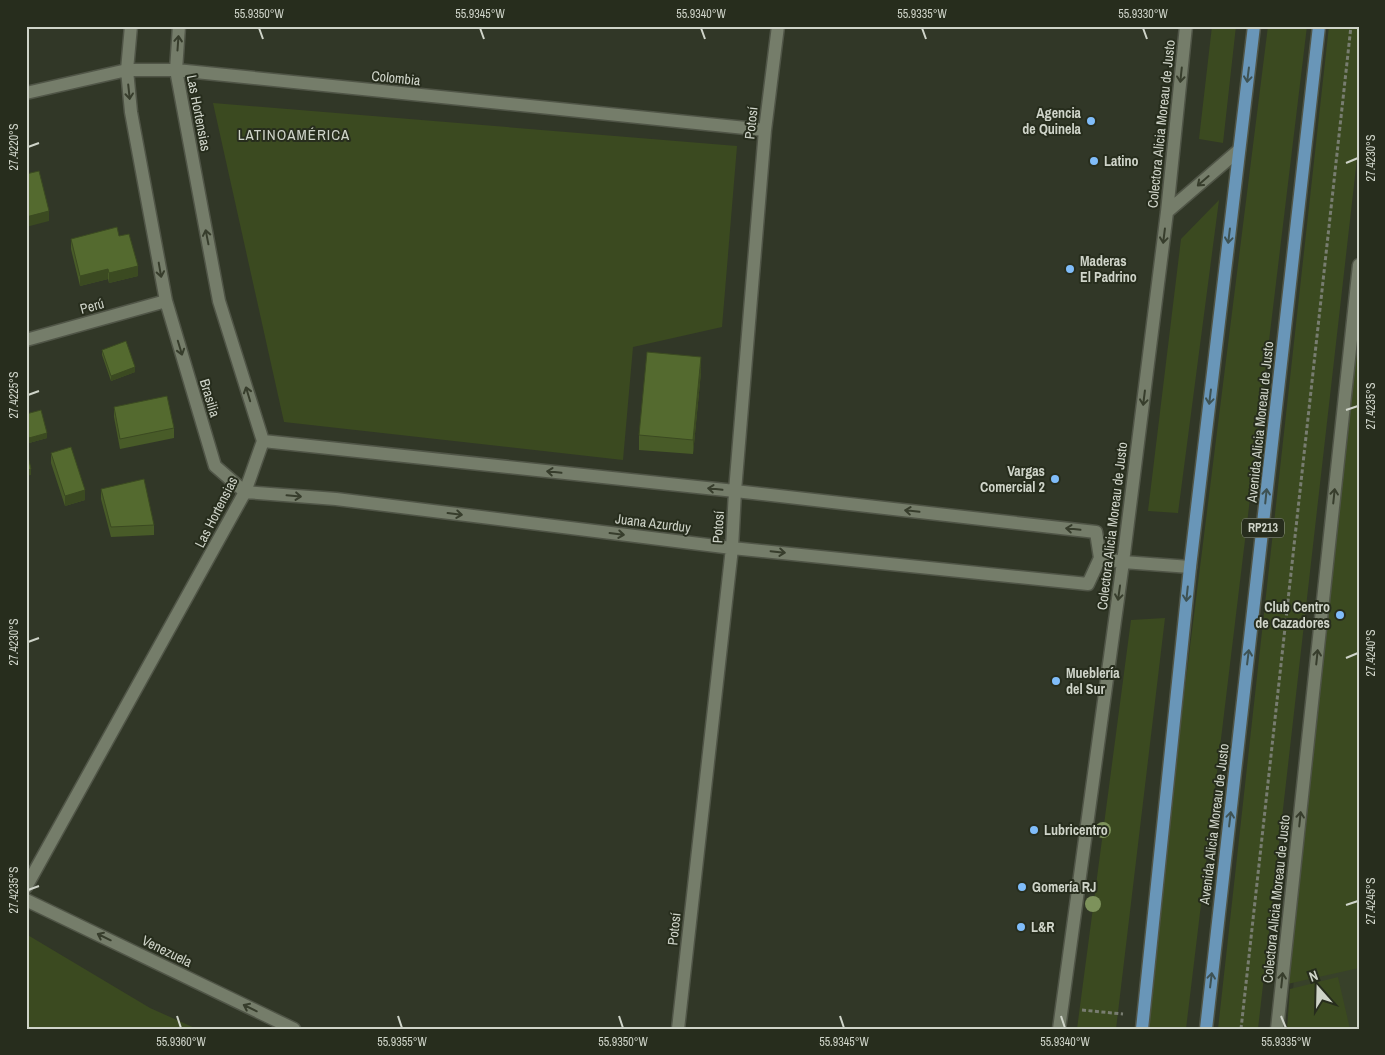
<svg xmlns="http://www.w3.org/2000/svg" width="1385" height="1055" font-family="'Archivo Narrow',sans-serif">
	<rect width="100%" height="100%" fill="#313727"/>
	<path fill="#38412a" d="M 1359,963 L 1359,1029 L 1290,1029 L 1294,977 Z"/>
	<path fill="#3b4a20" d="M 1212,26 L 1236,26 L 1223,143 L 1199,139 Z
		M 1268,26 L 1307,26 L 1186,1029 L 1142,1029 Z
		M 1329,26 L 1359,26 L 1359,141 L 1258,1029 L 1218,1029 Z
		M 213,103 L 737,146 L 722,327 L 633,347 L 623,460 L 284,422 Z
		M 1219,200 L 1178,513 L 1148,511 L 1181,239 Z
		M 1359,263 L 1359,968 L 1283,985 Z
		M 1165,618 L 1116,1029 L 1077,1029 L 1131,620 Z
		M 26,934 L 150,1008 L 197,1029 L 26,1029 Z
		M 1338,977 L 1350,1029 L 1287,1029 L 1290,989 Z"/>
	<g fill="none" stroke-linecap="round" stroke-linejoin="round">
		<g stroke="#505547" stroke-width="15">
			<path id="minor" d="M 131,26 L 127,70 L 131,112 L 166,301 L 215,466 L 245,492 L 336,499 L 732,548 L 1088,584 L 1100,558 L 1096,532 L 735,491 L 263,441
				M 26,93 L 127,70 L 176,70 L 765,130
				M 1167,212 L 1239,150
				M 26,340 L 166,301
				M 1100,558 L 1123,562 L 1190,567
				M 26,887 L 245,492 L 263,441 L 219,301 L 176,70 L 179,26
				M 26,900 L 294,1029
				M 678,1029 L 732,548 L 735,491 L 765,130 L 778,26
				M 1059,1029 L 1123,562 L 1167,212 L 1186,26
				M 1277,1029 L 1359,265"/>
		</g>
		<g stroke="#505547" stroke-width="15">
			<path id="major" d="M 1142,1029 L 1190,567 L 1254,26
				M 1206,1029 L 1319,26"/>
		</g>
		<path stroke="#787d70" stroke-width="3" stroke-dasharray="4 2.5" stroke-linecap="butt" d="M 1082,1010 L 1123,1014
			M 1241,1029 L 1351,26"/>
		<use href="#minor" stroke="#757d6a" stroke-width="12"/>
		<use href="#major" stroke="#6996b8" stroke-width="12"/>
	</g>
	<g fill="#7d925b">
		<circle cx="1103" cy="830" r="8"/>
		<circle cx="1093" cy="904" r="8"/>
	</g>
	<path fill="#485b28" d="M 119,236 L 138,276 L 109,283 L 108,279 L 80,286 L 71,249 L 71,239 Z
		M 102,350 L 135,372 L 111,381 L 102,355 Z
		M 701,372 L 693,454 L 639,450 L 639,435 Z
		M 114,407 L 174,428 L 174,438 L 120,449 L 114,417 Z
		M 26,414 L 47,438 L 29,443 L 26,432 Z
		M 51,453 L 85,500 L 65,506 L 51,463 Z
		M 101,489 L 154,525 L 154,535 L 111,537 L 101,499 Z"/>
	<path fill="#3b4a21" d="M 49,211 L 49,221 L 26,227 L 26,217 Z
		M 138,266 L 138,276 L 109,283 L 109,273 Z
		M 108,269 L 108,279 L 80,286 L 80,276 Z
		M 701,357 L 701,372 L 693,454 L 693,440 Z
		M 135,367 L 135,372 L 111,381 L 111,376 Z
		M 47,433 L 47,438 L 29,443 L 29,438 Z
		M 31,469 L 31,475 L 26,476 L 26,471 Z
		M 85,490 L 85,500 L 65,506 L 65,496 Z"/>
	<path fill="#546a2f" stroke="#3b4a21" d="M 39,171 L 49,211 L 26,217 L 26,174 Z
		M 117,227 L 119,236 L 129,234 L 138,266 L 109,273 L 108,269 L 80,276 L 71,239 Z
		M 126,341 L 135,367 L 111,376 L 102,350 Z
		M 647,352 L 701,357 L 693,440 L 639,435 Z
		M 167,396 L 174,428 L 120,439 L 114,407 Z
		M 41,410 L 47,433 L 29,438 L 26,427 L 26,414 Z
		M 71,447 L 85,490 L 65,496 L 51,453 Z
		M 26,448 L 31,469 L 26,471 Z
		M 144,479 L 154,525 L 111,527 L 101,489 Z"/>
	<defs><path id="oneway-shaft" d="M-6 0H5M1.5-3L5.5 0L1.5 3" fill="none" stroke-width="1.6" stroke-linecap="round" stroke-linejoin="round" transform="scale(1.25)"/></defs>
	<g stroke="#373d2c">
		<use href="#oneway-shaft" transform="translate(178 43) rotate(-86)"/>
		<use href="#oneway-shaft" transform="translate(1181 75) rotate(96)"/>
		<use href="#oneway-shaft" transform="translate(129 92) rotate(84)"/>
		<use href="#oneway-shaft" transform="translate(1203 181) rotate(139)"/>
		<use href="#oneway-shaft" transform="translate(1164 236) rotate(97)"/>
		<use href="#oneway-shaft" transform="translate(207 237) rotate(-101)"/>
		<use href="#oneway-shaft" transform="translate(160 270) rotate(80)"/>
		<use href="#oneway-shaft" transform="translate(180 348) rotate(73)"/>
		<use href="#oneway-shaft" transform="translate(248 394) rotate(-107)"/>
		<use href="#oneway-shaft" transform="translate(1144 398) rotate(97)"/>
		<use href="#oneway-shaft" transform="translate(554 472) rotate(-174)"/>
		<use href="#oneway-shaft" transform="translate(715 489) rotate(-174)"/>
		<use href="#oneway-shaft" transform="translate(294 496) rotate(5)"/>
		<use href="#oneway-shaft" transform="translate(1334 496) rotate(-84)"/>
		<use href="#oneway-shaft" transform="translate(912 511) rotate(-174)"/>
		<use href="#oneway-shaft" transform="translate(455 514) rotate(7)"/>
		<use href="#oneway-shaft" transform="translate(1073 529) rotate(-174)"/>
		<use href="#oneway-shaft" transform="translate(617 534) rotate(7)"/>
		<use href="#oneway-shaft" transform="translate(778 552) rotate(6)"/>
		<use href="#oneway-shaft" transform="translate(1119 593) rotate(98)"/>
		<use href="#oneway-shaft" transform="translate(1317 657) rotate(-84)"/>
		<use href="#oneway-shaft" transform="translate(1300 819) rotate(-84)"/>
		<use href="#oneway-shaft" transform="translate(104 937) rotate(-154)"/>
		<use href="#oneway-shaft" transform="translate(1282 980) rotate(-84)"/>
		<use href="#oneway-shaft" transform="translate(250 1008) rotate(-154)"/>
	</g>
	<g stroke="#3e5253">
		<use href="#oneway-shaft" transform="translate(1248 75) rotate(97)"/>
		<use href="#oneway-shaft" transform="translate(1229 236) rotate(97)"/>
		<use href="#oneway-shaft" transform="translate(1210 397) rotate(97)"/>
		<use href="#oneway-shaft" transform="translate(1266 496) rotate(-84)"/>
		<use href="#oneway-shaft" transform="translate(1187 594) rotate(96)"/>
		<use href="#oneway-shaft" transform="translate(1248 657) rotate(-83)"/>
		<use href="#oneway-shaft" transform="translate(1230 819) rotate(-83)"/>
		<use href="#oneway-shaft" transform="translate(1211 980) rotate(-83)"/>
	</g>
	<path fill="none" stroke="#cfd4c9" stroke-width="2" d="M 259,28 L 263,39M 480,28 L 484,39M 701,28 L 705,39M 922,28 L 926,39M 1143,28 L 1147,39M 28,147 L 39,143M 1346,163 L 1358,158M 28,395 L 39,391M 1346,410 L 1358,406M 28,642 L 39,638M 1346,658 L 1358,653M 28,890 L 39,886M 1346,905 L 1358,901M 177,1016 L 181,1028M 398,1016 L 402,1028M 619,1016 L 623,1028M 840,1016 L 844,1028M 1061,1016 L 1065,1028M 1281,1016 L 1286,1028"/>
	<g fill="#80bdfa" stroke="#272d1d" stroke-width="2">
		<circle cx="1091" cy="121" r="5"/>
		<circle cx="1094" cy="161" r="5"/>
		<circle cx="1070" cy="269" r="5"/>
		<circle cx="1055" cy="479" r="5"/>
		<circle cx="1340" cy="615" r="5"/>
		<circle cx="1056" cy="681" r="5"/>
		<circle cx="1034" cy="830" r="5"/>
		<circle cx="1022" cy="887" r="5"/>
		<circle cx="1021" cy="927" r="5"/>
	</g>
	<g text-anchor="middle" stroke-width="4" stroke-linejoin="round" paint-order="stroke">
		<rect fill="#272d1d" stroke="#9da295" stroke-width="1" x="1242" y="518.5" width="42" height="19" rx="4"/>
		<g font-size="12" font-weight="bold" fill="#cfd4c9">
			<text x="1263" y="532">RP213</text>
		</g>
		<g font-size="14" fill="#cfd4c9" stroke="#272d1d">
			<text transform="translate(396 78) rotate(6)" y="5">Colombia</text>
			<text transform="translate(199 113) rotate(79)" y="5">Las Hortensias</text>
			<text transform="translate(751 123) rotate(-84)" y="5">Potosí</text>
			<text transform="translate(1161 124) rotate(-84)" y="5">Colectora Alicia Moreau de Justo</text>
			<text transform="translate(92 306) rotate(-15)" y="5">Perú</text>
			<text transform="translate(210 398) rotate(73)" y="5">Brasilia</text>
			<text transform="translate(1260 422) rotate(-84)" y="5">Avenida Alicia Moreau de Justo</text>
			<text transform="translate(216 512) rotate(-63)" y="5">Las Hortensias</text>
			<text transform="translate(653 523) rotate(7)" y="5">Juana Azurduy</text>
			<text transform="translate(1112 526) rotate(-83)" y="5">Colectora Alicia Moreau de Justo</text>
			<text transform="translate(718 527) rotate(-87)" y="5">Potosí</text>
			<text transform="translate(1214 824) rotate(-83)" y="5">Avenida Alicia Moreau de Justo</text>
			<text transform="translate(1276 899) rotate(-84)" y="5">Colectora Alicia Moreau de Justo</text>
			<text transform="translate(674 929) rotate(-84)" y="5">Potosí</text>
			<text transform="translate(167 951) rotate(26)" y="5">Venezuela</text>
		</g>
		<g font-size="14" font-weight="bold" fill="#cfd4c9" stroke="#272d1d" text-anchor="start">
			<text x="1081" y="118" text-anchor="end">Agencia<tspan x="1081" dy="16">de Quinela</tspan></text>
			<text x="1104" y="166">Latino</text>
			<text x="1080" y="266">Maderas<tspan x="1080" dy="16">El Padrino</tspan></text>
			<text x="1045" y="476" text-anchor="end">Vargas<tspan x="1045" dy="16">Comercial 2</tspan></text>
			<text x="1330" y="612" text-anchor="end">Club Centro<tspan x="1330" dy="16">de Cazadores</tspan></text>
			<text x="1066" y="678">Mueblería<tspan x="1066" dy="16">del Sur</tspan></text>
			<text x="1044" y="835">Lubricentro</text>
			<text x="1032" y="892">Gomería RJ</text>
			<text x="1031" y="932">L&amp;R</text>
		</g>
		<g font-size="15" letter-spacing="1" fill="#cfd4c9" stroke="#272d1d">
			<text x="294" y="140">LATINOAMÉRICA</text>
		</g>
	</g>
	<rect width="1385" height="1055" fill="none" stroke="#272d1d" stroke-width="55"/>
	<g transform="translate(1318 988) rotate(340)" stroke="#272d1d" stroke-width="4" paint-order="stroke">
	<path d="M0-4L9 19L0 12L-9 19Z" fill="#cfd4c9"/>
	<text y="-8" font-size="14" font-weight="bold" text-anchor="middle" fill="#cfd4c9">N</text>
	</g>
	<rect x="28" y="28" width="1330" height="1000" fill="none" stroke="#cfd4c9" stroke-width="2"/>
	<g font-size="12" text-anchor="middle" fill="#cfd4c9">
		<text x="259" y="18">55.9350°W</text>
		<text x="480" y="18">55.9345°W</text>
		<text x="701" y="18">55.9340°W</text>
		<text x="922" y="18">55.9335°W</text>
		<text x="1143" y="18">55.9330°W</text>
		<text transform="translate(14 147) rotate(-90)" y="4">27.4220°S</text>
		<text transform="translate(1371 158) rotate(-90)" y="4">27.4230°S</text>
		<text transform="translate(14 395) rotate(-90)" y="4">27.4225°S</text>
		<text transform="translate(1371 406) rotate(-90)" y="4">27.4235°S</text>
		<text transform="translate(14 642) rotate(-90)" y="4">27.4230°S</text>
		<text transform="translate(1371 653) rotate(-90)" y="4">27.4240°S</text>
		<text transform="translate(14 890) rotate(-90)" y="4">27.4235°S</text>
		<text transform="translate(1371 901) rotate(-90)" y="4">27.4245°S</text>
		<text x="181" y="1046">55.9360°W</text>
		<text x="402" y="1046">55.9355°W</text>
		<text x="623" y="1046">55.9350°W</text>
		<text x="844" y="1046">55.9345°W</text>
		<text x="1065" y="1046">55.9340°W</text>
		<text x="1286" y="1046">55.9335°W</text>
	</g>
</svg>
